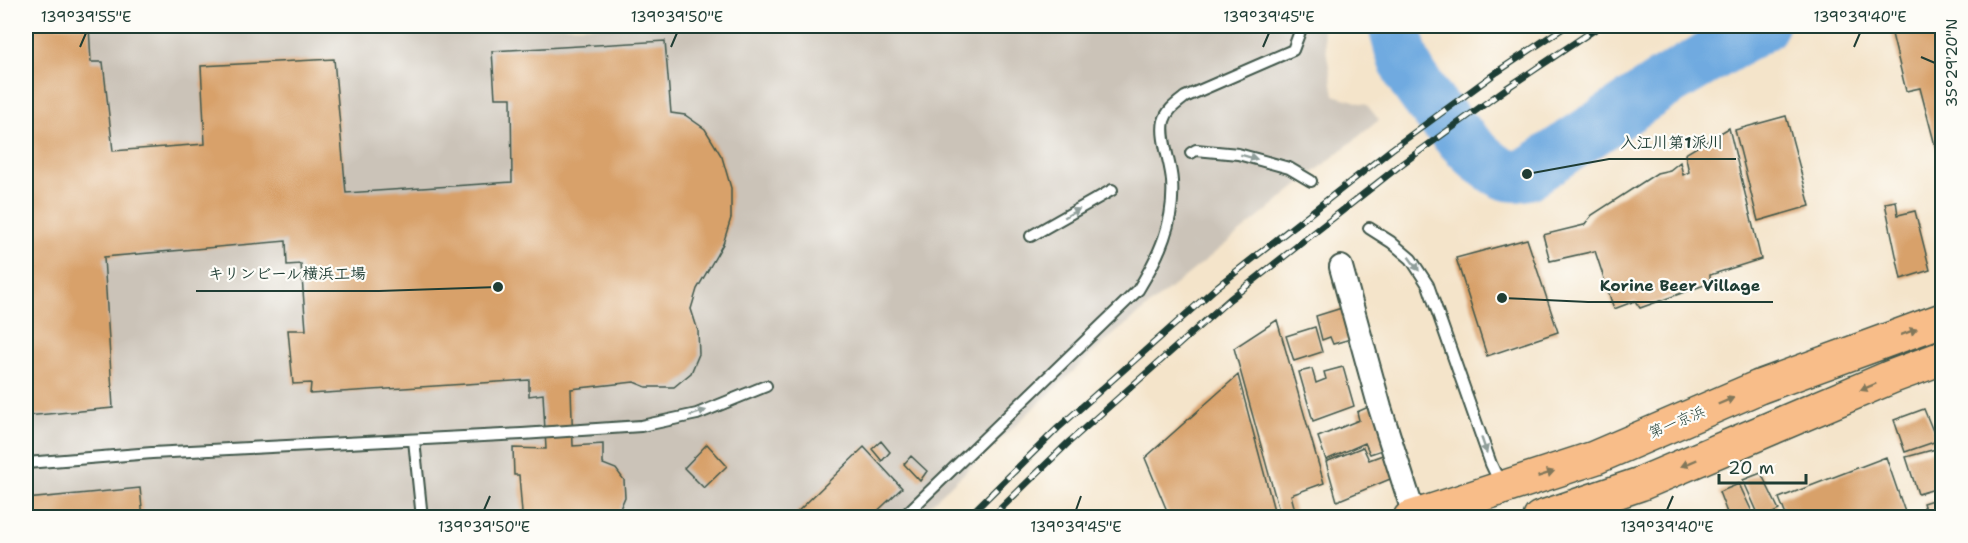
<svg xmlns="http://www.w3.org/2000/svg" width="1968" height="543" font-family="'Shantell Sans','Klee One',sans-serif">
	<rect width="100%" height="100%" fill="#fdfcf7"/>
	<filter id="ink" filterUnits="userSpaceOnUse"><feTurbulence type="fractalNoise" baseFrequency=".0167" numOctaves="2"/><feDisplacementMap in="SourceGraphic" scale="12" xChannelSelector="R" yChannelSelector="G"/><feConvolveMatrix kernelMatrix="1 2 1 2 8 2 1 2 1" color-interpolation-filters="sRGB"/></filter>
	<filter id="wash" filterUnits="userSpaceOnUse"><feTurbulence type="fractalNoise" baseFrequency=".008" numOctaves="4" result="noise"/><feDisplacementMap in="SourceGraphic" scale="24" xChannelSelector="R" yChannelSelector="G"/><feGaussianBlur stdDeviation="1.35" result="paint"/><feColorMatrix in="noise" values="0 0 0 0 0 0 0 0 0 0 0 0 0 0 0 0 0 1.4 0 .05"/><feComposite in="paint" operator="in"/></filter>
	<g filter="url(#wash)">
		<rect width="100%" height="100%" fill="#f4e4ca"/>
		<path fill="#cbc3b8" d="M 26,26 L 1322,26 L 1334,95 L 1367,105 L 1379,120 L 1108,339 L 917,517 L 26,517 Z"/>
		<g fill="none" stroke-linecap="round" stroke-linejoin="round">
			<path stroke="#70aae0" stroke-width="52" d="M 1394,26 C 1398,39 1401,57 1408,70 C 1422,96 1477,164 1505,174 C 1513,177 1519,176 1527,174 L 1663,84 L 1762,26"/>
		</g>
		<g id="blocks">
			<path fill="#d8a16a" d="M 26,26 L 89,26 L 91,62 L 103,62 L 113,151 L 205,144 L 201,66 L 334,59 L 346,193 L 512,182 L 511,98 L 495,98 L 492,51 L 665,41 L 671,113 L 685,115 L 705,129 L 722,157 L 731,188 L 731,218 L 723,244 L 697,289 L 691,309 L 698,331 L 699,354 L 691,373 L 674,387 L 646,387 L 634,382 L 571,389 L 573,446 L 603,444 L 603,464 L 616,469 L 624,480 L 625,497 L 619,511 L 609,518 L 517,518 L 517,515 L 522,513 L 519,475 L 514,475 L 513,448 L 546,449 L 543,394 L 529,396 L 529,380 L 310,394 L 311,383 L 293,384 L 288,330 L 306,330 L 301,264 L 287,265 L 286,241 L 104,257 L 113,408 L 26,416 Z
				M 1925,26 L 1942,26 L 1942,172 L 1920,88 L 1906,91 L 1892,34 Z
				M 1786,116 L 1810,206 L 1758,221 L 1735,130 Z
				M 1729,128 L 1761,259 L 1710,275 L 1710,283 L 1640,308 L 1635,301 L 1614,309 L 1595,251 L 1550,261 L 1543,235 L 1584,225 L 1592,215 L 1657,173 L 1670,170 L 1680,162 L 1683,175 L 1689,172 L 1685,154 Z
				M 1896,201 L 1898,215 L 1915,211 L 1930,270 L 1901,279 L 1885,203 Z
				M 1527,239 L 1558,332 L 1487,356 L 1456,258 Z
				M 1345,307 L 1354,338 L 1333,344 L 1330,337 L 1322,340 L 1316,316 Z
				M 1277,320 L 1324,483 L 1291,495 L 1297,518 L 1281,518 L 1234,348 Z
				M 1315,327 L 1322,352 L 1294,361 L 1286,336 Z
				M 1343,367 L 1354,406 L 1313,421 L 1299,372 L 1312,369 L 1316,383 L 1326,379 L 1324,372 Z
				M 1238,375 L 1275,514 L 1268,518 L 1170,518 L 1145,458 Z
				M 1373,405 L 1388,448 L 1370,454 L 1365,443 L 1326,460 L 1318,437 L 1359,420 L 1357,412 Z
				M 1924,409 L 1937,441 L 1905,452 L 1894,420 Z
				M 1942,423 L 1942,446 L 1935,425 Z
				M 881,441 L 890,452 L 882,461 L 872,449 Z
				M 707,444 L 727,466 L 704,488 L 684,468 Z
				M 864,447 L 902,488 L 870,518 L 791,518 Z
				M 1363,447 L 1369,460 L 1388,453 L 1395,477 L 1337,501 L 1326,462 Z
				M 1936,449 L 1942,464 L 1942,487 L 1918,494 L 1906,457 Z
				M 911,456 L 927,471 L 920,481 L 904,464 Z
				M 1886,457 L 1907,518 L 1802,518 L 1801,515 L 1787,518 L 1779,498 Z
				M 1761,473 L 1779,510 L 1763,518 L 1760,518 L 1743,480 Z
				M 1739,484 L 1755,518 L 1729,518 L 1719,492 Z
				M 140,488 L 143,518 L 26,518 L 26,499 Z
				M 1942,497 L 1942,518 L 1928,518 L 1923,503 Z"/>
		</g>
	</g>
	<g filter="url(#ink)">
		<use href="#blocks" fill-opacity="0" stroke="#3f564a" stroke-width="1.5"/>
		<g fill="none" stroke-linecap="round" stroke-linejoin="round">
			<g stroke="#3f564a" stroke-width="14">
				<path id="lane" d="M 1191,153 L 1196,150 L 1238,154 L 1289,168 L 1311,181
					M 1369,228 L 1391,242 L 1411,259 L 1428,285 L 1491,464 L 1501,485
					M 1031,236 L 1112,190
					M 414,440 L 422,518
					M 26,463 L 152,453 L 522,434 L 641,426 L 697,414 L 766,386
					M 902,518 L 1138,290 C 1159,256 1175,222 1172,181 C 1171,163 1160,138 1164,121 C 1167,110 1176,104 1185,97 L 1293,50 L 1302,26"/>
			</g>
			<g stroke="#3f564a" stroke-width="26">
				<path id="street" d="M 1341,267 L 1380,408 L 1415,518"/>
			</g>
			<g stroke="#3f564a" stroke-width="36">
				<path id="highway" d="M 1410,518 L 1594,458 L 1759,387 L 1942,320
					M 1540,518 L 1640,484 L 1891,377 L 1942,358"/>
			</g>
			<use href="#lane" stroke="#fff" stroke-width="10"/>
			<use href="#street" stroke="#fff" stroke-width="22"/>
			<use href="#highway" stroke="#f8bd89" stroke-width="33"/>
			<g stroke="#1f3d34" stroke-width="7">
				<path id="rail" d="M 967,518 L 1058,428 L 1218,286 L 1392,149 L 1497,72 L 1566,26
					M 991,518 L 1069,442 L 1230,299 L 1403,163 L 1507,88 L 1600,26"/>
			</g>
			<use href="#rail" stroke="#fdfcf7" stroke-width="4.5" stroke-dasharray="14" stroke-linecap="butt"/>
		</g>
		<defs><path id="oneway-solid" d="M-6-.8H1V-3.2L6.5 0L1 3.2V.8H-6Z" transform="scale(1.5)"/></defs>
		<g fill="#8f9e9a">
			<use href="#oneway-solid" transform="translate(1249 157) rotate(15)"/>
			<use href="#oneway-solid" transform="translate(1072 213) rotate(-30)"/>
			<use href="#oneway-solid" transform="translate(1414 264) rotate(53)"/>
			<use href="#oneway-solid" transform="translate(698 413) rotate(-18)"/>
			<use href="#oneway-solid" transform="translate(1484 445) rotate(71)"/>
		</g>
		<g fill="#81775a">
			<use href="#oneway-solid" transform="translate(1909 332) rotate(-20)"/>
			<use href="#oneway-solid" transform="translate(1868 387) rotate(157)"/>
			<use href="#oneway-solid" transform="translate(1726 401) rotate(-23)"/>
			<use href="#oneway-solid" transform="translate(1689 463) rotate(157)"/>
			<use href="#oneway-solid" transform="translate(1546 474) rotate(-18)"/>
		</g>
	</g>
	<path fill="none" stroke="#1f3d34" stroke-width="2" d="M 80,47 L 86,33M 671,47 L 677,33M 1263,47 L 1269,33M 1854,47 L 1860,33M 1921,57 L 1935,63M 484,510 L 490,496M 1076,510 L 1081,496M 1667,510 L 1673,496"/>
	<g text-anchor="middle" stroke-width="4.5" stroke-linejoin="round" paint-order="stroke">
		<g font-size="15" fill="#1f3d34" stroke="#fdfcf7">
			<text transform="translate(1677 422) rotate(-23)" y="5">第一京浜</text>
		</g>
	</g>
	<path fill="none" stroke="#1f3d34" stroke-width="2" d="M1527 174L1609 159H1736M498 287L379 291H196M1502 298L1588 302H1773"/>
	<g fill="#1f3d34" stroke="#fdfcf7" stroke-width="2">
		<circle cx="1527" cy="174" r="6"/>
		<circle cx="498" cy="287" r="6"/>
		<circle cx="1502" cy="298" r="6"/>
	</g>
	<g font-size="16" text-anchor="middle" font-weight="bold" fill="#1f3d34" stroke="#fdfcf7" stroke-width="4.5" stroke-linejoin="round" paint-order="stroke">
		<text x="1672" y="148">入江川第1派川</text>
		<text x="287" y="279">キリンビール横浜工場</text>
		<text x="1680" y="291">Korine Beer Village</text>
	</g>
	<rect width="1968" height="543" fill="none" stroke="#fdfcf7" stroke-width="66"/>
	<path d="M1719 474v9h87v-9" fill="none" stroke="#1f3d34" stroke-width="3"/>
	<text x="1728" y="474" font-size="18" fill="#1f3d34" stroke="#fdfcf7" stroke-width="4.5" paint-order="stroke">20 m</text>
	<rect x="33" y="33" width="1902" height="477" fill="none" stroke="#1f3d34" stroke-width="2"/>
	<g font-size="15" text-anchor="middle" fill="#1f3d34">
		<text x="86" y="22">139°39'55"E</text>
		<text x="677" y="22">139°39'50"E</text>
		<text x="1269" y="22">139°39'45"E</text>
		<text x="1860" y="22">139°39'40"E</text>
		<text transform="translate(1952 63) rotate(-90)" y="5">35°29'20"N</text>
		<text x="484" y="532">139°39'50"E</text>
		<text x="1076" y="532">139°39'45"E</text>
		<text x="1667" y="532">139°39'40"E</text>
	</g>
</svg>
